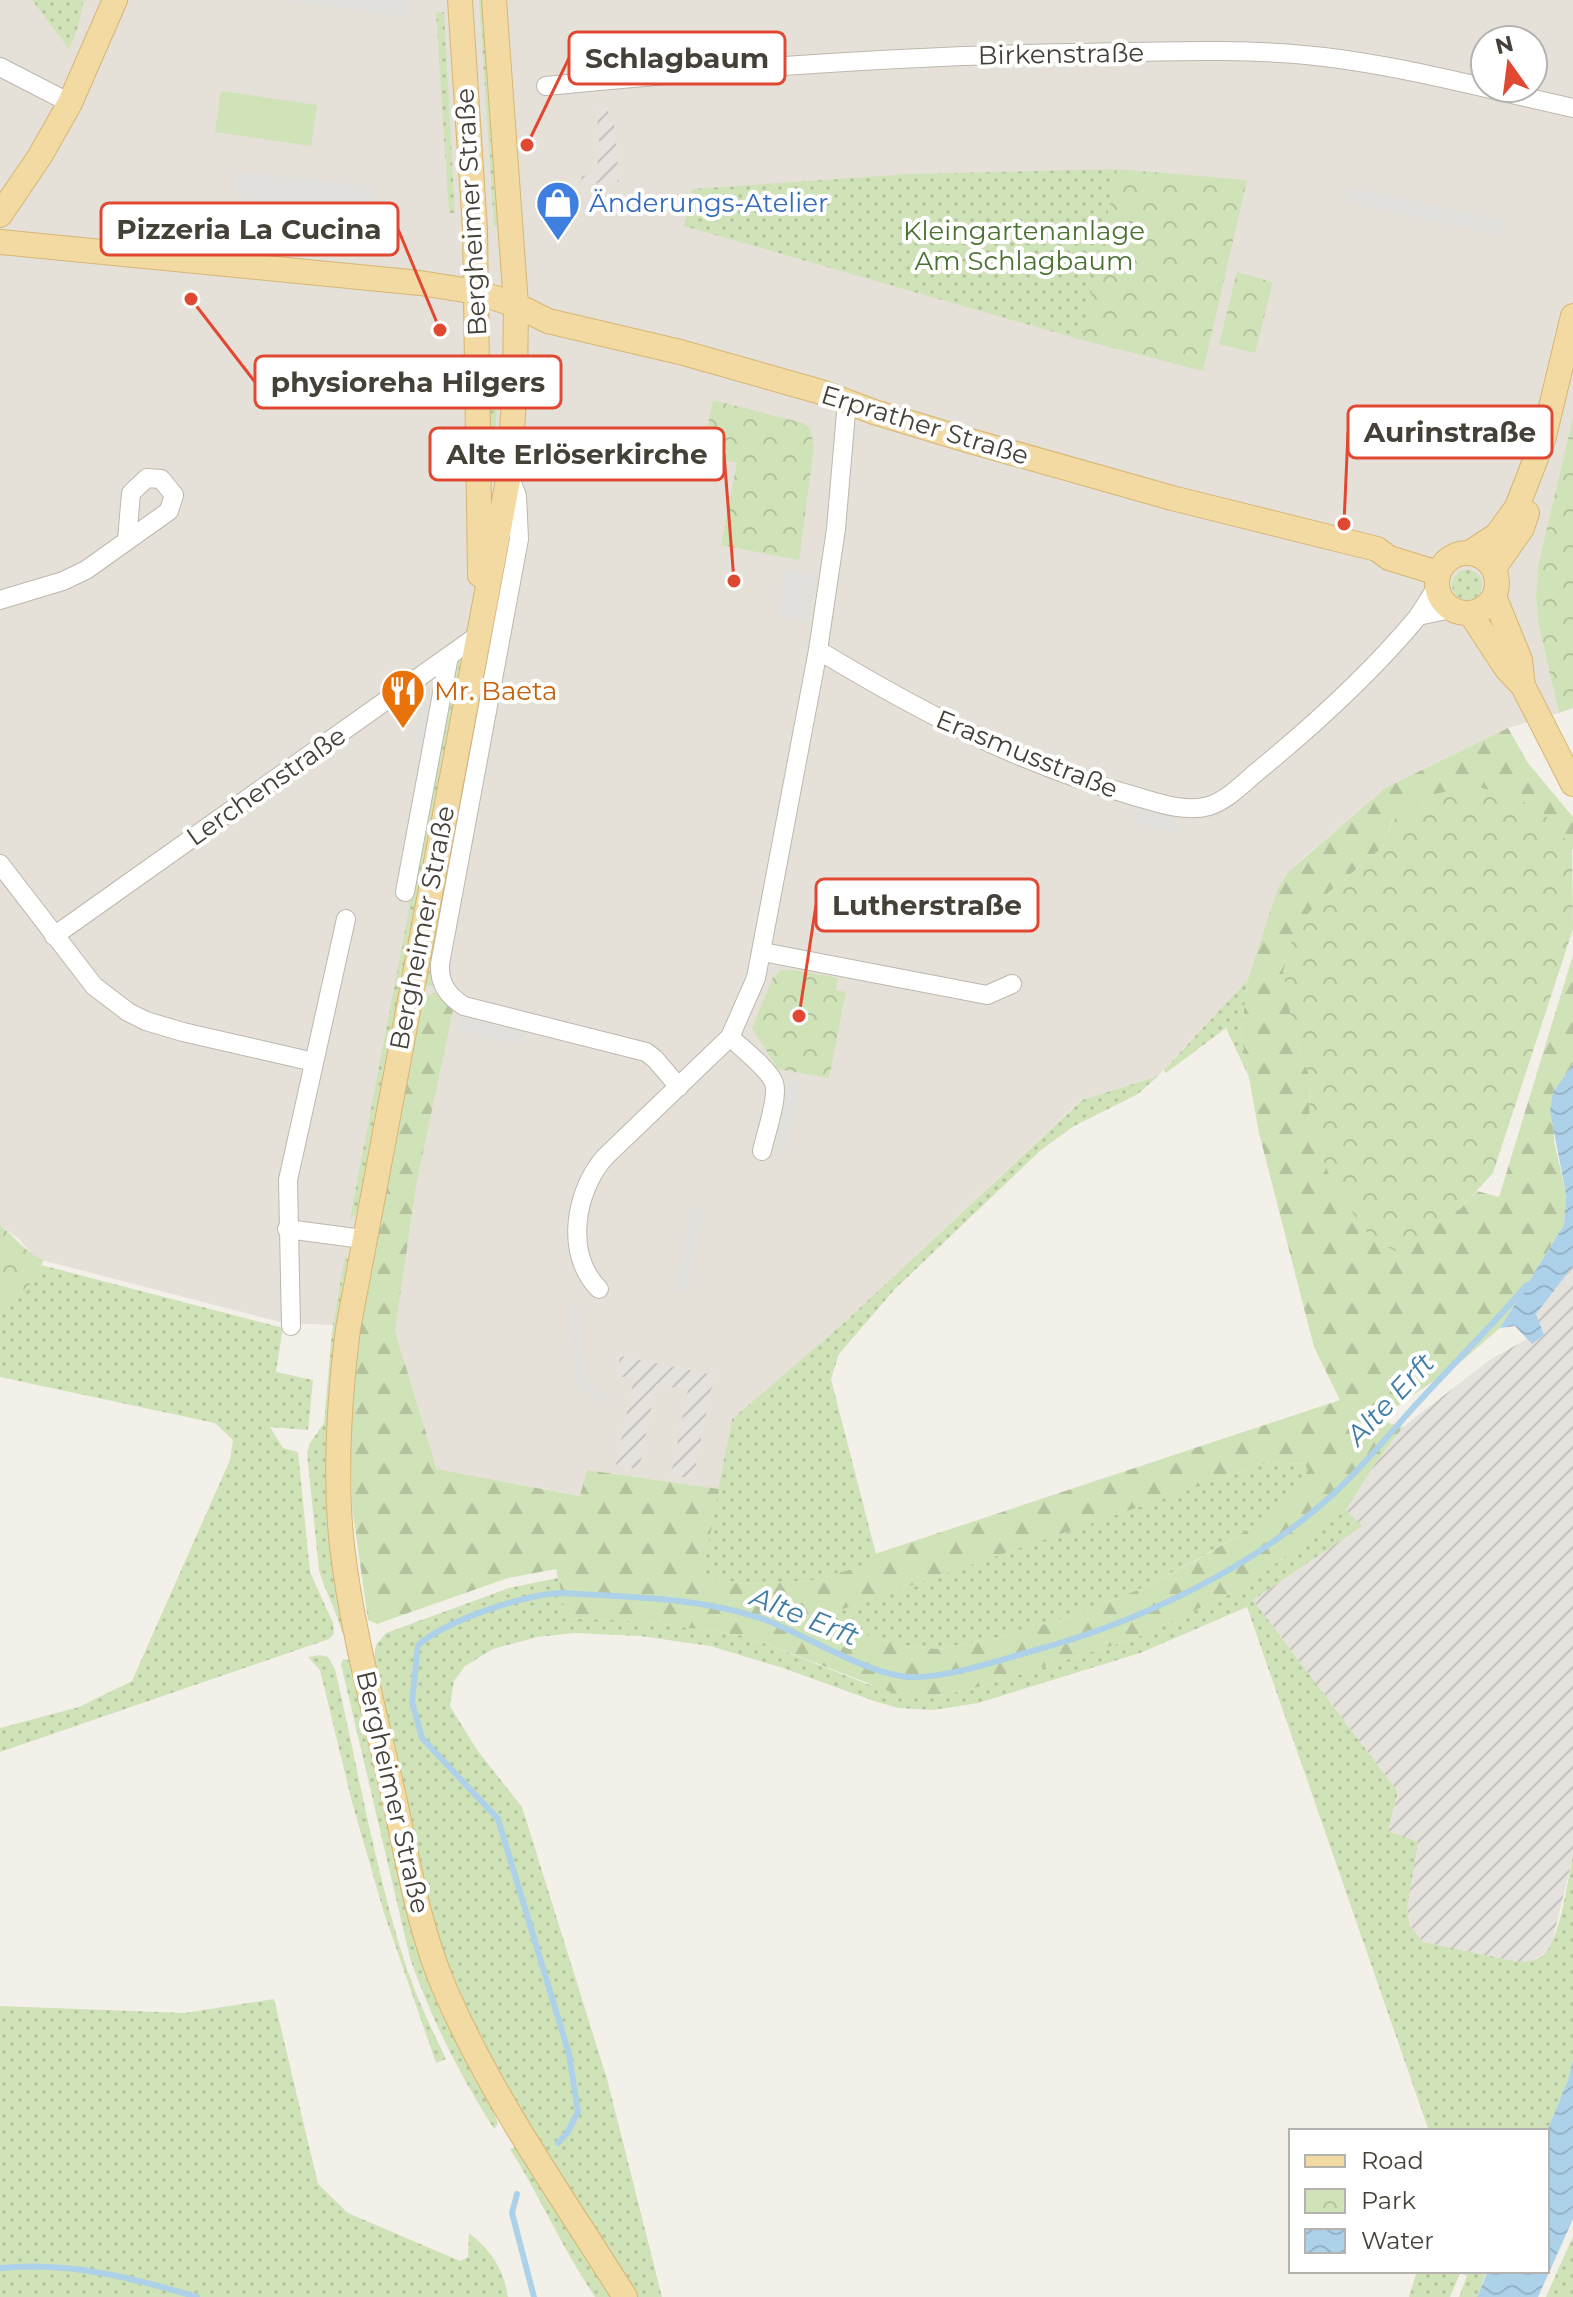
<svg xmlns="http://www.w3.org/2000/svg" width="1573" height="2297" font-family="Montserrat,sans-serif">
	<defs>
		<pattern id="industrial-furrows" width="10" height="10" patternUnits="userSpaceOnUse" patternTransform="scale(2)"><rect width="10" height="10" fill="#e5e2de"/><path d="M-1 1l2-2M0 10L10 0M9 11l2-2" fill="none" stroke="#c6c3bf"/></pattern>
		<pattern id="grass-dots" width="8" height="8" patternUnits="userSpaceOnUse" patternTransform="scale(2)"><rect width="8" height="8" fill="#d0e2b7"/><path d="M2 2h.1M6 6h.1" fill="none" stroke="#b4c39e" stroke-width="1.8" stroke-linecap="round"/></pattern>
		<pattern id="forest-firs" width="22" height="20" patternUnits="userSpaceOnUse" patternTransform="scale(2)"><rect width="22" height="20" fill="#d0e2b7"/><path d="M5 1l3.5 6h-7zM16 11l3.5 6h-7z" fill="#b4c39e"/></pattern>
		<pattern id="park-crowns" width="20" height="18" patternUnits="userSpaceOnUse" patternTransform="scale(2)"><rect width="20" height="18" fill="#d0e2b7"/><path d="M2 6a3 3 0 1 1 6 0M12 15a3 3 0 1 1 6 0" fill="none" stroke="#b4c39e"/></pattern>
		<pattern id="water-waves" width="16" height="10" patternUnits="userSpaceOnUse" patternTransform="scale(2)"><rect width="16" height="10" fill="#add1e8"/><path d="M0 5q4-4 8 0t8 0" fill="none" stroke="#96b4c8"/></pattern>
	</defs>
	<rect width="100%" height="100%" fill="#f3f0e9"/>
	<path fill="#e6e1d8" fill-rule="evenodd" d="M 0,0 L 1573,0 L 1573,417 L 1538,565 L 1536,598 L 1538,623 L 1559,713 L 1508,728 L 1385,788 L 1294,866 L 1277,890 L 1248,979 L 1158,1076 L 1081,1100 L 846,1321 L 732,1419 L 719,1489 L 587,1470 L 581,1496 L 437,1469 L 395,1331 L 417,1181 L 360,1326 L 284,1323 L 34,1258 L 20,1240 L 0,1225 ZM 1485,40 L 1533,40 L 1533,88 L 1485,88 Z"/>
	<path fill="url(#industrial-furrows)" d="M 608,107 L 609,123 L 614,123 L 619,182 L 582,184 L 581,176 L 598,174 L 597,151 L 600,150 L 596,108 Z
		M 1573,1266 L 1573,1856 L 1552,1943 L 1542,1955 L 1532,1961 L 1519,1962 L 1423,1942 L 1410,1926 L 1407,1909 L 1410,1882 L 1388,1831 L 1398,1792 L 1253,1600 L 1361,1526 L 1346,1510 L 1377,1461 L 1403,1427 L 1491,1359 L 1527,1339 L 1532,1344 L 1535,1314 Z
		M 620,1356 L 714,1375 L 693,1479 L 671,1475 L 688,1390 L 656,1384 L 639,1469 L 616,1465 L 634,1379 L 617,1376 Z"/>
	<path fill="url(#grass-dots)" d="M 32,0 L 84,0 L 77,30 L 69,49 Z
		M 479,0 L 485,0 L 501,228 L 494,226 Z
		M 444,12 L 455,213 L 449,213 L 436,13 Z
		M 1117,169 L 1082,340 L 684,226 L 693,189 L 909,174 Z
		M 486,368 L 498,370 L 496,427 L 489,426 Z
		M 510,517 L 514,518 L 435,986 L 421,986 Z
		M1452 585a15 15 0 1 1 30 0a15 15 0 1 1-30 0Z
		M 456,660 L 461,661 L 358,1213 L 350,1219 L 409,909 L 408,893 Z
		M 1248,979 L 1241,1034 L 1249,1077 L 1226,1028 L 1166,1073 L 1164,1070 Z
		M 1158,1076 L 1138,1094 L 1074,1126 L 1041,1150 L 895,1289 L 839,1354 L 831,1379 L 878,1562 L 810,1581 L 743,1584 L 701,1576 L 732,1419 L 846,1321 L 1082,1100 Z
		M 345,1256 L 349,1261 C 337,1331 325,1401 326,1473 C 326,1526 337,1579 346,1631 L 342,1633 C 337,1611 325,1592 319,1570 L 307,1453 L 310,1443 L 324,1423 L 332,1331 Z
		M 41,1265 L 283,1328 L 276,1372 L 313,1380 L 308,1430 L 270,1427 L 283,1448 L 298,1452 L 310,1572 L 333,1623 L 334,1634 L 329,1639 L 0,1752 L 0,1728 L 79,1707 L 132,1681 L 230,1460 L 233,1440 L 215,1423 L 0,1377 L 0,1307 L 28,1287 Z
		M 1269,1462 L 1305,1464 L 1308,1470 L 1293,1497 L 1255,1525 L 1196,1560 L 1140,1589 L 1071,1616 L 1003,1637 L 939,1649 L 903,1646 L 813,1619 Z
		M 1346,1510 L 1362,1526 L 1253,1600 L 1398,1792 L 1388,1831 L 1418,1842 L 1407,1909 L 1410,1926 L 1423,1942 L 1519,1962 C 1528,1961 1536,1961 1543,1955 C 1561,1939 1567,1881 1573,1856 L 1573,2060 L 1568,2080 L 1547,2131 L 1429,2131 L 1247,1607 L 1140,1653 L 978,1703 L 933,1710 L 898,1708 L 874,1701 L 783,1668 L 710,1646 L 640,1636 L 575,1633 L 537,1637 L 493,1649 L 465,1666 L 454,1681 L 450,1706 L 477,1750 L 522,1807 L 607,2079 L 662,2297 L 636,2297 L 505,2085 L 469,2020 L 444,1959 L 421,1873 L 374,1658 L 376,1645 L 386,1633 L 509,1588 L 558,1578 L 567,1618 L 640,1621 L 746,1636 L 867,1684 L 933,1697 L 975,1688 L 1133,1639 L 1243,1588 Z
		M 320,1655 L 328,1657 L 335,1669 C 357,1765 374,1863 403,1957 C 414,1992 430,2026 446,2059 L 436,2063 L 384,1913 L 352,1802 L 320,1670 L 308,1657 Z
		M 343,1659 L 352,1661 L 498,2124 L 494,2129 C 460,2075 431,2019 410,1958 L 341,1664 Z
		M 274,1999 L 318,2184 L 348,2213 L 460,2261 L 468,2257 L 469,2233 C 491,2250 504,2269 508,2297 L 0,2297 L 0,2006 L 185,2013 Z
		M 517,2146 L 616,2297 L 595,2297 C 563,2250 541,2198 510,2149 Z
		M 1573,2236 L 1573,2297 L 1546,2297 Z
		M 1417,2271 L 1487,2271 L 1477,2297 L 1459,2297 L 1467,2276 L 1460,2273 L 1450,2297 L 1409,2297 Z"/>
	<path fill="url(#forest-firs)" fill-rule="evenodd" d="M 1508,728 L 1528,763 L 1573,817 L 1573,850 L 1537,807 L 1473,785 L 1392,820 L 1383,847 L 1322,898 L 1294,1035 L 1309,1075 L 1310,1126 L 1460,1209 L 1477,1191 L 1499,1197 L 1573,955 L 1573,1064 L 1553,1092 L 1554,1141 L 1566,1194 L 1564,1225 L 1500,1328 L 1463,1360 L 1378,1420 L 1403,1427 L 1377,1461 L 1346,1510 L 1243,1588 L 1133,1639 L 975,1688 L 933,1697 L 899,1695 L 746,1636 L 640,1621 L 567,1618 L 556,1569 L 508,1578 L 377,1624 L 368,1620 L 352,1506 L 350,1424 L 360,1326 L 416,1000 L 437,992 L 453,1010 L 417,1181 L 395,1331 L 437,1469 L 580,1496 L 587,1470 L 719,1489 L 702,1576 L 743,1584 L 810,1581 L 877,1562 L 875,1554 L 1340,1400 L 1314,1347 L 1259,1133 L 1241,1034 L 1248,979 L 1277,890 L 1288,872 L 1385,788 ZM 1269,1462 L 1305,1464 L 1308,1470 L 1293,1497 L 1255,1525 L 1197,1560 L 1140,1589 L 1071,1616 L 1003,1637 L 939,1649 L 903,1646 L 814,1619 Z"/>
	<path fill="url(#park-crowns)" d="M 1117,169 L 1247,180 L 1203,371 L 1082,340 Z
		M 1237,272 L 1273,282 L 1255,353 L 1219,344 Z
		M 713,400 L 803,423 L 810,428 L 814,447 L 799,560 L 721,545 L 737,463 L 702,456 Z
		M 1573,417 L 1573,708 L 1559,713 L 1538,623 L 1536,598 L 1538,565 Z
		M 1473,785 L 1538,807 L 1572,847 L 1573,929 L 1493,1173 L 1460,1209 L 1397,1252 L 1371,1238 L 1334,1187 L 1310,1126 L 1309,1075 L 1294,1035 L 1283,971 L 1296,927 L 1322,898 L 1383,847 L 1392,821 L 1427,796 Z
		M 781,970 L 794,970 L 838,978 L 836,990 L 846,992 L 829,1078 L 778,1069 L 752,1028 L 773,977 Z
		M 0,1225 C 13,1235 30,1257 44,1260 L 28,1287 L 0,1307 Z"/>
	<path fill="#d0e2b7" d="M 221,91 L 317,105 L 311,146 L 215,132 Z"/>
	<path fill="#e2e0dd" d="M 281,0 L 410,0 L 408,17 Z
		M 233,171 L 377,186 L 373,232 L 248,219 L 248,205 L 232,188 Z
		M 1350,187 L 1505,221 L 1501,236 L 1347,202 Z
		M 785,570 L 817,575 L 809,621 L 777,616 Z
		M 424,687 L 435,689 L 425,743 L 414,741 Z
		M 1132,806 L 1176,818 L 1180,834 L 1135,823 Z
		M 459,1013 L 526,1030 L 522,1046 L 455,1029 Z
		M 789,1079 L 800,1081 L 787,1149 L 776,1146 Z
		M 691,1209 L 703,1211 L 687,1294 L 675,1292 Z
		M 577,1300 L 586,1380 L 612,1398 L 610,1407 L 577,1386 L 568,1306 Z"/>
	<path fill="url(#water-waves)" d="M 1573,1064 L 1573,1266 L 1536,1314 L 1544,1335 L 1532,1344 L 1515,1326 L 1500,1328 L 1564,1225 L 1566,1194 L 1550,1111 L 1553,1092 Z
		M 1573,2060 L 1573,2219 L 1538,2297 L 1477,2297 L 1488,2271 L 1547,2271 L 1547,2131 L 1568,2080 Z"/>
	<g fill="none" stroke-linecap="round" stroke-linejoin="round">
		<path stroke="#add1e8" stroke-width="6" d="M 558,2143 L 567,2133 L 578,2112 L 569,2054 L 498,1819 L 422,1738 L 412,1702 L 418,1645 C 448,1620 522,1595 561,1593 C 628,1597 699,1597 763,1619 C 804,1634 868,1675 909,1677 C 944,1679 998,1661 1032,1651 C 1137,1623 1249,1570 1330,1497 C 1360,1470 1385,1439 1412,1409 C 1450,1367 1490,1328 1527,1285
			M 517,2194 L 512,2213 L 534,2297
			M 0,2268 C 68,2261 133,2278 197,2297"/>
		<g stroke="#bdb7ad" stroke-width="20">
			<path id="minor" d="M 0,67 L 70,103
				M 546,86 C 720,69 895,56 1070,53 C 1154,52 1241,47 1324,57 C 1408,67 1491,90 1573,108
				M 509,475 L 517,496 L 519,539 L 440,964 C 439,984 448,996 464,1006 L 646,1052 L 655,1059 L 679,1087
				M 0,600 L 63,581 L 86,570 L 169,511 L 174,495 L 161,479 L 147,478 L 131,493 L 127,540
				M 1418,616 L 1451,609
				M 818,650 C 919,711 1017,763 1131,795 C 1156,802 1183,813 1209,806 C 1228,800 1243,783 1258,771 C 1314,725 1370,674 1416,619 C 1423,610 1429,598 1436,589
				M 0,864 L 94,986 L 128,1012 L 146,1021 L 183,1032 L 314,1062
				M 405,892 L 449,656
				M 54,936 L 477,636
				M 763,952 L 987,995 L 1012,984
				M 730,1037 C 741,1048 769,1069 774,1083 C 779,1097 765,1136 762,1151
				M 287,1229 L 363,1239
				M 599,1289 C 564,1254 575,1191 605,1157 L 730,1037 L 756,978 L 818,650 L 836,529 L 847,401
				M 291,1326 L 288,1180 L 346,919"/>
		</g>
		<g stroke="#d6b674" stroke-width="26">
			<path id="major" d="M 460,0 L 475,230 L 480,575
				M 494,0 L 516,305 L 515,385 L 509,475 L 348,1329 C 339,1401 334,1474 342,1546 C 352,1632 376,1717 395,1802 C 409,1866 420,1934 447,1994 C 494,2101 563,2198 625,2297
				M 0,215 L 40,156 L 70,103 L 115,0
				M 0,242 L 420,283 L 477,292 L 516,305 L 548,321 L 680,352 L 821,392 L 874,412 L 967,440 L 1172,498 L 1377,549 L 1389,558 L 1438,573
				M 1471,552 L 1497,535 L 1517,507 L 1543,440 L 1573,316
				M1437 583a30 30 0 1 1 60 0a30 30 0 1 1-60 0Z
				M 1494,568 L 1522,528 L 1527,513
				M 1494,596 L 1520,660 L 1523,686
				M 1470,613 L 1506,668 L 1523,686 L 1573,784"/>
		</g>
		<use href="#minor" stroke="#fff" stroke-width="18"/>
		<use href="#major" stroke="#f2daa2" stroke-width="24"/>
	</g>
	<defs>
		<g id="shop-pin" transform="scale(2.3)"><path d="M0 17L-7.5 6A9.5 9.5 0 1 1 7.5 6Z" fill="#3f7fe0" stroke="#fff"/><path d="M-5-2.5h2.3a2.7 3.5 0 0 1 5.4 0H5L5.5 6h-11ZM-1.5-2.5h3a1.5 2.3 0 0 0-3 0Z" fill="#fff"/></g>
		<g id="restaurant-pin" transform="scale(2.3)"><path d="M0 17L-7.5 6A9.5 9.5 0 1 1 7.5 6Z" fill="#e8710a" stroke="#fff"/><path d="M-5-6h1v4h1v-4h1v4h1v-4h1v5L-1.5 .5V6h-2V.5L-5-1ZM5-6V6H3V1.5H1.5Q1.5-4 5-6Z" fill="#fff"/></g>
	</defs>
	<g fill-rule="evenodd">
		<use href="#shop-pin" x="558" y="203"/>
		<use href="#restaurant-pin" x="403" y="691"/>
	</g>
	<g text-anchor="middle" stroke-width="8" stroke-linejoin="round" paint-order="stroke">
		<g font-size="26" fill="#454038" stroke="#fff">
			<text transform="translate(1061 54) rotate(-1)" y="9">Birkenstraße</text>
			<text transform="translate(471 212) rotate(-93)" y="9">Bergheimer Straße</text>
			<text transform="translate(925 425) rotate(17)" y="9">Erprather Straße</text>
			<text transform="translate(1027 754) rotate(22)" y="9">Erasmusstraße</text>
			<text transform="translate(266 786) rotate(-35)" y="9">Lerchenstraße</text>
			<text transform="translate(422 928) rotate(-79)" y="9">Bergheimer Straße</text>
			<text transform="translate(393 1792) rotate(77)" y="9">Bergheimer Straße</text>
		</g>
		<g font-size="26" fill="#366cbe" stroke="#fff" text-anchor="start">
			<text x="589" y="212">Änderungs-Atelier</text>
		</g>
		<g font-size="26" fill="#4b7132" stroke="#fff">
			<text x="1024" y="240">Kleingartenanlage<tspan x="1024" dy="30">Am Schlagbaum</tspan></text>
		</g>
		<g font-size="26" fill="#c56008" stroke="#fff" text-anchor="start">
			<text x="434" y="700">Mr. Baeta</text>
		</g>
		<g font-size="28" font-style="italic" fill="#3e7ca5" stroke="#fff">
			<text transform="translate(1390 1399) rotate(-47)" y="10">Alte Erft</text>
			<text transform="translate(805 1616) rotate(22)" y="10">Alte Erft</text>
		</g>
	</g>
	<path fill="none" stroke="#e14832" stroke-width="3" d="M527 145L569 58M440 330L398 229M191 299L255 382M1344 524L1348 432M734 581L724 454M799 1016L816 905"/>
	<g fill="#e14832" stroke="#fff" stroke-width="3">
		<circle cx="527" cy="145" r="8"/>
		<circle cx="440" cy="330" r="8"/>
		<circle cx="191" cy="299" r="8"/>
		<circle cx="1344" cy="524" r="8"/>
		<circle cx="734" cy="581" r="8"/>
		<circle cx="799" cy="1016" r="8"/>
	</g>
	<g fill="#fff" stroke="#e14832" stroke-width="3">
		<rect x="569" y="32" width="216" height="52" rx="8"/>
		<rect x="101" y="203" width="297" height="52" rx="8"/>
		<rect x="255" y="356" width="306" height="52" rx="8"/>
		<rect x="1348" y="406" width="204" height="52" rx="8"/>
		<rect x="430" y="428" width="294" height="52" rx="8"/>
		<rect x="816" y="879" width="222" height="52" rx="8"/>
	</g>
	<g font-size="28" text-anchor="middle" font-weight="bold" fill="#454038">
		<text x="677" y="68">Schlagbaum</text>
		<text x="249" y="239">Pizzeria La Cucina</text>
		<text x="408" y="392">physioreha Hilgers</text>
		<text x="1450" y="442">Aurinstraße</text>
		<text x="577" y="464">Alte Erlöserkirche</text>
		<text x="927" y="915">Lutherstraße</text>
	</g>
	<rect x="1289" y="2129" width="260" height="144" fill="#ffffff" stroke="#b5b3af" stroke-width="2"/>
	<rect x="1305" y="2155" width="40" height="12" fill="#f2daa2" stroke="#b5b3af" stroke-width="2"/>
	<text x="1361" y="2169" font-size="24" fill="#454038">Road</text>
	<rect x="1305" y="2189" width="40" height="24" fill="url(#park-crowns)" stroke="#b5b3af" stroke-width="2"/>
	<text x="1361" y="2209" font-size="24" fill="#454038">Park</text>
	<rect x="1305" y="2229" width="40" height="24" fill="url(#water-waves)" stroke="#b5b3af" stroke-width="2"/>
	<text x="1361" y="2249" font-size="24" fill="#454038">Water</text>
	<g transform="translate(1509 64) rotate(346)"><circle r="38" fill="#ffffff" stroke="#b5b3af" stroke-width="2"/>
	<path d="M0-6L14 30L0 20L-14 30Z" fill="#e14832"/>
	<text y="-12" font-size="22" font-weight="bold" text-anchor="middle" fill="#454038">N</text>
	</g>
</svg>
